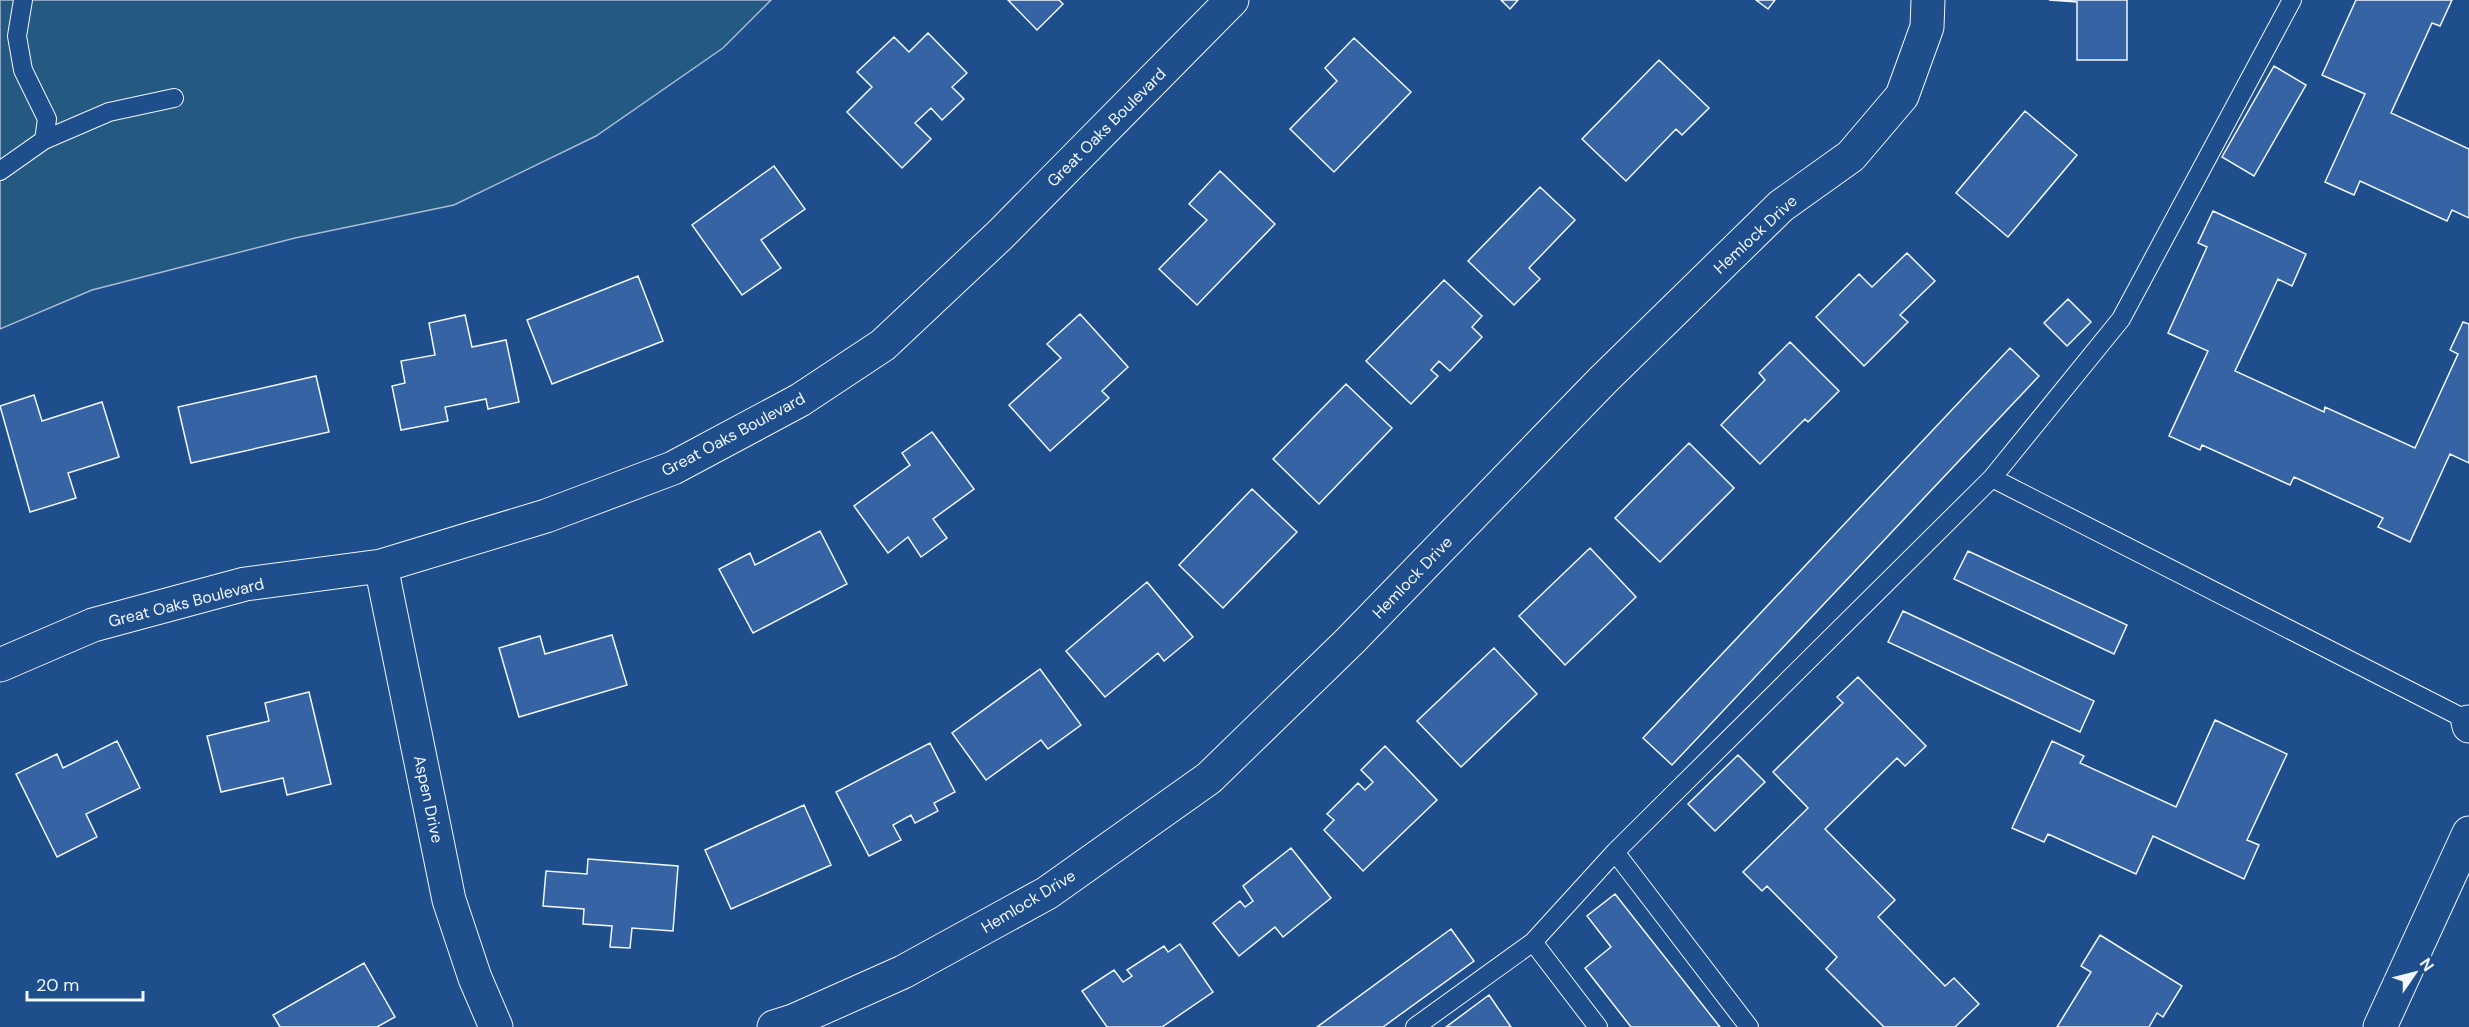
<svg xmlns="http://www.w3.org/2000/svg" width="2469" height="1027" font-family="'DM Sans',sans-serif">
	<rect width="100%" height="100%" fill="#1f4e8c"/>
	<path fill="#245a82" stroke="#a8bbd7" stroke-width="1.5" d="M 0,0 L 771,0 L 723,48 L 596,136 L 454,205 L 295,238 L 92,290 L 0,329 Z"/>
	<path fill="#3563a3" stroke="#f2f6ff" stroke-width="1.5" d="M 1008,0 L 1059,0 L 1063,4 L 1037,30 Z
		M 1501,0 L 1518,0 L 1510,9 Z
		M 1756,0 L 1775,0 L 1768,9 Z
		M 2049,0 L 2127,0 L 2127,60 L 2077,60 L 2077,2 Z
		M 2356,0 L 2452,0 L 2440,26 L 2432,23 L 2391,113 L 2469,149 L 2469,218 L 2452,210 L 2447,221 L 2360,181 L 2354,195 L 2325,182 L 2365,94 L 2322,75 Z
		M 928,33 L 967,73 L 952,87 L 964,99 L 942,120 L 931,108 L 915,123 L 931,139 L 902,168 L 847,112 L 872,87 L 857,72 L 894,37 L 909,52 Z
		M 1354,38 L 1411,92 L 1334,172 L 1290,129 L 1337,81 L 1325,68 Z
		M 1659,60 L 1709,108 L 1682,135 L 1676,129 L 1626,181 L 1582,139 Z
		M 2274,66 L 2306,85 L 2254,176 L 2222,157 Z
		M 2025,111 L 2077,155 L 2008,237 L 1956,193 Z
		M 774,166 L 805,209 L 761,240 L 781,268 L 742,295 L 692,225 Z
		M 1220,171 L 1275,224 L 1197,305 L 1159,269 L 1207,220 L 1189,204 Z
		M 1540,187 L 1575,220 L 1529,268 L 1540,279 L 1514,305 L 1468,261 Z
		M 2213,211 L 2306,254 L 2292,286 L 2278,279 L 2235,371 L 2324,412 L 2325,407 L 2415,448 L 2458,354 L 2450,350 L 2463,322 L 2469,324 L 2469,463 L 2450,454 L 2410,542 L 2378,527 L 2383,518 L 2294,477 L 2290,485 L 2202,445 L 2200,450 L 2169,436 L 2208,351 L 2168,333 L 2207,247 L 2198,243 Z
		M 1907,253 L 1935,281 L 1900,315 L 1908,322 L 1864,366 L 1816,317 L 1859,274 L 1872,287 Z
		M 638,276 L 663,341 L 552,384 L 527,320 Z
		M 1444,280 L 1482,316 L 1472,327 L 1482,337 L 1450,371 L 1439,361 L 1431,370 L 1438,376 L 1411,404 L 1366,361 Z
		M 2068,299 L 2091,322 L 2067,346 L 2044,323 Z
		M 1080,314 L 1128,367 L 1102,391 L 1109,398 L 1050,451 L 1009,405 L 1061,358 L 1047,344 Z
		M 465,315 L 472,347 L 506,340 L 519,402 L 488,409 L 486,399 L 445,407 L 448,421 L 401,430 L 392,386 L 405,383 L 401,361 L 435,355 L 429,323 Z
		M 1790,342 L 1839,391 L 1808,422 L 1805,419 L 1760,464 L 1721,425 L 1765,380 L 1759,373 Z
		M 2010,348 L 2039,376 L 1672,765 L 1643,738 Z
		M 316,376 L 329,432 L 191,463 L 178,407 Z
		M 1346,384 L 1392,428 L 1319,504 L 1273,459 Z
		M 34,395 L 42,421 L 102,402 L 119,457 L 68,473 L 76,498 L 30,512 L 0,406 Z
		M 932,432 L 974,489 L 933,519 L 947,538 L 921,557 L 908,537 L 888,553 L 854,506 L 910,465 L 902,453 Z
		M 1689,443 L 1734,488 L 1660,562 L 1615,518 Z
		M 1252,489 L 1297,532 L 1223,608 L 1179,565 Z
		M 820,531 L 847,584 L 753,633 L 719,569 L 750,553 L 755,565 Z
		M 1590,548 L 1636,597 L 1565,665 L 1519,616 Z
		M 1968,551 L 2127,625 L 2114,654 L 1954,579 Z
		M 1147,582 L 1193,637 L 1164,661 L 1158,653 L 1105,697 L 1066,651 Z
		M 1903,611 L 2094,701 L 2080,732 L 1888,642 Z
		M 612,635 L 627,685 L 519,717 L 499,648 L 540,636 L 545,654 Z
		M 1494,648 L 1537,694 L 1461,767 L 1417,721 Z
		M 1040,669 L 1081,725 L 1048,749 L 1041,740 L 986,780 L 952,733 Z
		M 1858,677 L 1926,746 L 1905,766 L 1897,758 L 1825,829 L 1895,900 L 1878,917 L 1945,986 L 1954,978 L 1979,1004 L 1955,1027 L 1884,1027 L 1826,969 L 1837,957 L 1767,886 L 1762,891 L 1743,872 L 1808,808 L 1773,772 L 1843,703 L 1837,697 Z
		M 309,692 L 331,784 L 287,795 L 283,778 L 221,792 L 207,736 L 269,721 L 265,703 Z
		M 2215,720 L 2287,754 L 2247,840 L 2259,845 L 2244,879 L 2153,836 L 2136,874 L 2048,834 L 2044,842 L 2012,828 L 2052,741 L 2084,756 L 2080,763 L 2176,807 Z
		M 117,741 L 140,788 L 86,814 L 97,837 L 57,857 L 16,774 L 57,754 L 63,768 Z
		M 930,743 L 955,792 L 934,803 L 938,811 L 915,823 L 911,815 L 893,825 L 901,840 L 869,856 L 836,792 Z
		M 1385,746 L 1437,800 L 1363,871 L 1324,830 L 1334,820 L 1327,814 L 1358,783 L 1365,790 L 1373,782 L 1361,770 Z
		M 1738,755 L 1765,782 L 1715,831 L 1688,804 Z
		M 804,805 L 831,865 L 731,909 L 705,850 Z
		M 1291,848 L 1331,898 L 1283,937 L 1275,927 L 1239,956 L 1213,923 L 1240,901 L 1245,907 L 1253,901 L 1243,886 Z
		M 588,859 L 678,866 L 673,931 L 632,928 L 630,948 L 610,947 L 612,926 L 583,924 L 584,909 L 543,906 L 546,871 L 587,874 Z
		M 1615,894 L 1720,1027 L 1631,1027 L 1585,968 L 1611,947 L 1587,916 Z
		M 1451,929 L 1474,961 L 1383,1027 L 1317,1027 Z
		M 2100,935 L 2182,986 L 2163,1017 L 2157,1013 L 2149,1027 L 2057,1027 L 2091,972 L 2081,966 Z
		M 1180,944 L 1213,992 L 1162,1027 L 1107,1027 L 1082,991 L 1114,970 L 1123,982 L 1132,976 L 1127,970 L 1164,946 L 1168,952 Z
		M 364,963 L 395,1017 L 377,1027 L 280,1027 L 273,1015 Z
		M 1489,995 L 1511,1027 L 1446,1027 Z"/>
	<g fill="none" stroke-linecap="round" stroke-linejoin="round">
		<g stroke="#f2f6ff" stroke-width="20">
			<path id="lane" d="M 23,0 L 17,36 L 23,70 L 47,119 L 44,140 L 109,112 L 174,98
				M 0,171 L 44,140
				M 1992,478 L 2121,319 L 2292,0
				M 1615,852 L 1992,478 L 2469,721
				M 1533,942 L 1615,852 L 1749,1027
				M 1415,1027 L 1533,942 L 1598,1027"/>
		</g>
		<g stroke="#f2f6ff" stroke-width="35">
			<path id="street" d="M 381,566 L 449,900 L 475,978 L 496,1027
				M 0,665 L 93,625 L 245,584 L 381,566 L 546,516 L 673,468 L 800,400 L 883,345 L 1000,235 L 1232,0
				M 2468,722 L 2469,726
				M 774,1027 L 793,1021 L 903,972 L 1047,893 L 1209,778 L 1350,641 L 1603,380 L 1781,206 L 1851,156 L 1902,96 L 1927,27 L 1928,0
				M 2380,1027 L 2469,833"/>
		</g>
		<use href="#lane" stroke="#1f4e8c" stroke-width="18"/>
		<use href="#street" stroke="#1f4e8c" stroke-width="33"/>
	</g>
	<g text-anchor="middle" stroke-width="4.5" stroke-linejoin="round" paint-order="stroke">
		<g font-size="16" fill="#f2f6ff" stroke="#1f4e8c">
			<text transform="translate(1106 127) rotate(-45)" y="6">Great Oaks Boulevard</text>
			<text transform="translate(1755 234) rotate(-43)" y="6">Hemlock Drive</text>
			<text transform="translate(733 434) rotate(-28)" y="6">Great Oaks Boulevard</text>
			<text transform="translate(1412 577) rotate(-46)" y="6">Hemlock Drive</text>
			<text transform="translate(186 602) rotate(-14)" y="6">Great Oaks Boulevard</text>
			<text transform="translate(429 799) rotate(78)" y="6">Aspen Drive</text>
			<text transform="translate(1028 901) rotate(-31)" y="6">Hemlock Drive</text>
		</g>
	</g>
	<g transform="translate(2415 973) rotate(55)" stroke="#1f4e8c" stroke-width="4.5" paint-order="stroke">
	<path d="M0-4.5L10 22L0 15L-10 22Z" fill="#f2f6ff"/>
	<text y="-9" font-size="16" font-weight="bold" text-anchor="middle" fill="#f2f6ff">N</text>
	</g>
	<path d="M27 991v9h116v-9" fill="none" stroke="#f2f6ff" stroke-width="3"/>
	<text x="36" y="991" font-size="18" fill="#f2f6ff" stroke="#1f4e8c" stroke-width="4.5" paint-order="stroke">20 m</text>
</svg>
